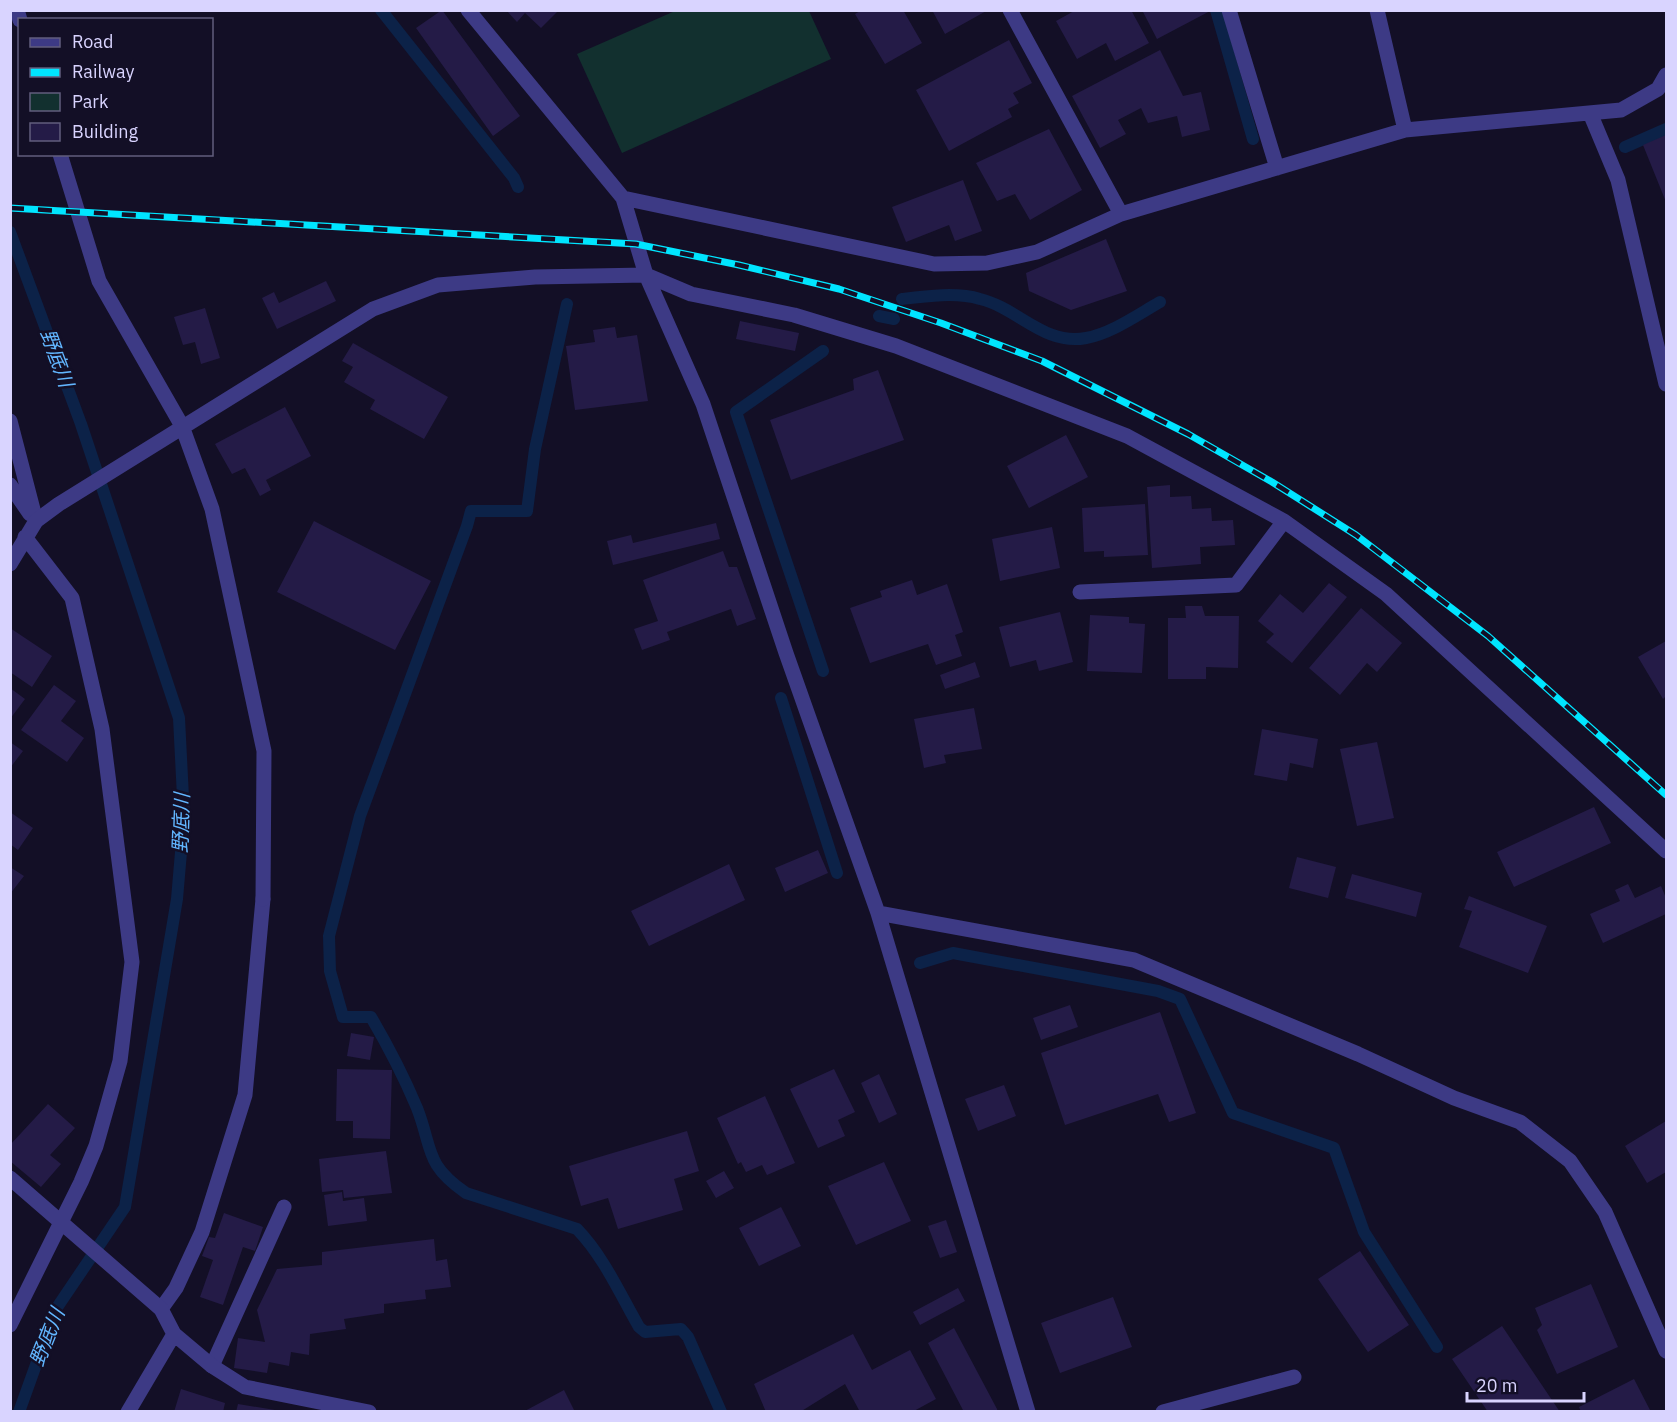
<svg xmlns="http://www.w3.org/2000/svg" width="1677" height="1422" font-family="'IBM Plex Sans','Noto Sans JP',sans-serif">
	<rect width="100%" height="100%" fill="#130f26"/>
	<path fill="#12302f" d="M 809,11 L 831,59 L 622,153 L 577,54 L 675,11 Z"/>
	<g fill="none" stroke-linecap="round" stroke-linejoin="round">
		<path stroke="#0c2248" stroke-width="12" d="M 381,10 L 514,178 L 518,187
			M 1216,10 L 1253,139
			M 1625,147 L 1666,129
			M 10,232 L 81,424 L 179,718 L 184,817 L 177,899 L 125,1207 L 56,1309 L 19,1412
			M 902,299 C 926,296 957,292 980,299 C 1018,308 1044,346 1086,338 C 1112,333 1137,315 1160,302
			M 567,304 L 535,449 L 527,511 L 471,511 L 467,526 L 360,816 L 329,936 L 330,971 L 343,1017 L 371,1017 C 388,1046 404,1077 417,1108 C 433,1149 424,1164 466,1193 L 577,1229 C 604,1257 620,1294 639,1327 L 645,1332 L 681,1329 L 688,1337 L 721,1412
			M 879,316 L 894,319
			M 823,351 L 736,412 L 823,671
			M 781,698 L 837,873
			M 920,963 L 953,953 L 1158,991 L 1180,999 L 1233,1113 L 1334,1148 L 1364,1232 L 1437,1347"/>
	</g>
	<path fill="#241b47" d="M 442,10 L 520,116 L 493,136 L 416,28 Z
		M 506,10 L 559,10 L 541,28 L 525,13 L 517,22 Z
		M 862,10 L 903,10 L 922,43 L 885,64 L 855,14 Z
		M 932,10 L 988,10 L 945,34 Z
		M 1076,10 L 1131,10 L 1149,43 L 1115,61 L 1106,43 L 1077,59 L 1056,21 Z
		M 1142,10 L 1212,10 L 1157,39 Z
		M 1009,40 L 1032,83 L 1013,93 L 1019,103 L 1008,109 L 1012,117 L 949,151 L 916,90 Z
		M 1160,50 L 1183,96 L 1201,92 L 1210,130 L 1182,137 L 1177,116 L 1148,123 L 1141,108 L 1118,120 L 1126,134 L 1100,148 L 1072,96 Z
		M 1049,129 L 1082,190 L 1030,220 L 1015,194 L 997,201 L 976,163 Z
		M 1666,135 L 1666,202 L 1643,145 Z
		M 963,180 L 982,231 L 955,241 L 949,225 L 906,242 L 892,207 Z
		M 1106,239 L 1127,291 L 1071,310 L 1029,291 L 1026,273 Z
		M 326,281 L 336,301 L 277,329 L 262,298 L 274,292 L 279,303 Z
		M 205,308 L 220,358 L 201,364 L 195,342 L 183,345 L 174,317 Z
		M 740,321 L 799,333 L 795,351 L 736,339 Z
		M 615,327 L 617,338 L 637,335 L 648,401 L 575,410 L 566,346 L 595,342 L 593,330 Z
		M 353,343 L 448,397 L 424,439 L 370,409 L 375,400 L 344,382 L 353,367 L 342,361 Z
		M 878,370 L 904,440 L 791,480 L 770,420 L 854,390 L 853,379 Z
		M 285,407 L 311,456 L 266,480 L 271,490 L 260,496 L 245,468 L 232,474 L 215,444 Z
		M 1066,435 L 1088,477 L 1029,508 L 1007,466 Z
		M 1170,485 L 1170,497 L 1191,496 L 1192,509 L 1211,508 L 1212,521 L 1233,520 L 1235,545 L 1200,547 L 1201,564 L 1152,568 L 1147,487 Z
		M 1145,504 L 1148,555 L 1104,557 L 1104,551 L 1084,552 L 1082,508 Z
		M 314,521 L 431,581 L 395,650 L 277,592 Z
		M 716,523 L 720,539 L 613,565 L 607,541 L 631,535 L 633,543 Z
		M 1052,527 L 1060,568 L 1000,581 L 992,539 Z
		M 723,551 L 729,567 L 737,567 L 756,619 L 737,626 L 731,609 L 667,632 L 670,640 L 642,650 L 634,629 L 658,621 L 643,580 Z
		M 912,580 L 917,595 L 947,584 L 963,632 L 955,635 L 962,656 L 936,665 L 928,644 L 870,663 L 850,608 L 882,597 L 880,591 Z
		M 1329,583 L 1347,597 L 1292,663 L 1266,642 L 1274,634 L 1258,621 L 1280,594 L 1303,613 Z
		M 1185,606 L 1202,606 L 1205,616 L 1239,616 L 1238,668 L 1206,667 L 1206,679 L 1168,679 L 1168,618 L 1186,618 Z
		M 1361,608 L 1402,643 L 1377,672 L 1367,663 L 1340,695 L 1309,668 Z
		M 1060,612 L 1073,662 L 1039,671 L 1036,660 L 1010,667 L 999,627 Z
		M 1090,615 L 1129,617 L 1129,623 L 1145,624 L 1142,673 L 1087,671 Z
		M 10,628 L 52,656 L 32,687 L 10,672 Z
		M 1666,641 L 1666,696 L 1663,699 L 1638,657 Z
		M 975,662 L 980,677 L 945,689 L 940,675 Z
		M 54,685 L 76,701 L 61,721 L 84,738 L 67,762 L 21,730 Z
		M 10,688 L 25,699 L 10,719 Z
		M 974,708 L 982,749 L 944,755 L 946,763 L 924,768 L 914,719 Z
		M 1262,729 L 1318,739 L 1313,768 L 1290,763 L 1287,781 L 1254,775 Z
		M 10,742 L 23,751 L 10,768 Z
		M 1377,742 L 1394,818 L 1357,826 L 1340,749 Z
		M 1594,807 L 1611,843 L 1514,887 L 1497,852 Z
		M 10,812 L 33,828 L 18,850 L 10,844 Z
		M 818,850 L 828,873 L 785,892 L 775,868 Z
		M 1297,857 L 1336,867 L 1328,898 L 1289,888 Z
		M 729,864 L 745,900 L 649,946 L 631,911 Z
		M 10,867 L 24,876 L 10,894 Z
		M 1352,874 L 1422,893 L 1416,917 L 1345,898 Z
		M 1628,884 L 1635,898 L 1661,886 L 1666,898 L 1666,914 L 1603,943 L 1590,914 L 1620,901 L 1615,890 Z
		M 1469,896 L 1547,926 L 1528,973 L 1459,947 L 1472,911 L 1464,909 Z
		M 1070,1005 L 1078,1027 L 1041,1040 L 1033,1018 Z
		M 1160,1012 L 1196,1113 L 1169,1122 L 1158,1094 L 1065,1125 L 1041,1053 Z
		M 351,1033 L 374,1037 L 370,1060 L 347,1056 Z
		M 337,1069 L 392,1070 L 390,1139 L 353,1138 L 353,1121 L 336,1121 Z
		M 834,1069 L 855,1112 L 838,1120 L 845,1136 L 818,1148 L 790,1089 Z
		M 879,1074 L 897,1114 L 879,1123 L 861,1083 Z
		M 1004,1085 L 1016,1116 L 978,1131 L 965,1099 Z
		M 765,1096 L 795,1163 L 767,1175 L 762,1165 L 746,1172 L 741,1162 L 738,1164 L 717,1118 Z
		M 48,1104 L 75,1128 L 50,1155 L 61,1164 L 41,1187 L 10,1161 L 10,1145 Z
		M 1666,1121 L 1666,1172 L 1647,1183 L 1625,1146 Z
		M 687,1131 L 699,1171 L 674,1179 L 683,1210 L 618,1229 L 608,1198 L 581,1206 L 569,1166 Z
		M 386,1151 L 392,1193 L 344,1198 L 343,1190 L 322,1192 L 319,1159 Z
		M 884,1162 L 911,1221 L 856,1245 L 828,1186 Z
		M 724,1171 L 734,1188 L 716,1198 L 706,1181 Z
		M 342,1192 L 343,1201 L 364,1198 L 367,1221 L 328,1226 L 324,1195 Z
		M 781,1207 L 801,1246 L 759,1266 L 739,1228 Z
		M 224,1213 L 263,1227 L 255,1251 L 243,1247 L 223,1305 L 200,1297 L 213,1260 L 202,1256 L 209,1237 L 215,1238 Z
		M 946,1220 L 957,1252 L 940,1258 L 928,1226 Z
		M 434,1239 L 436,1261 L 447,1259 L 451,1287 L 425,1290 L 426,1299 L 384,1304 L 384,1313 L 344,1319 L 346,1329 L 310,1334 L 309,1355 L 291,1352 L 289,1366 L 269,1362 L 267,1373 L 234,1368 L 238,1338 L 265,1342 L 257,1310 L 277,1269 L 322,1265 L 322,1252 Z
		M 1360,1251 L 1409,1325 L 1368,1352 L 1318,1279 Z
		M 1591,1284 L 1618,1347 L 1557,1374 L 1537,1330 L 1542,1325 L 1535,1308 Z
		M 958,1288 L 965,1301 L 920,1325 L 913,1312 Z
		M 1113,1297 L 1132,1347 L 1060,1373 L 1041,1323 Z
		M 1502,1326 L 1560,1412 L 1488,1412 L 1452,1359 Z
		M 954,1328 L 997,1409 L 998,1412 L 964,1412 L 928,1343 Z
		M 853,1334 L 872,1370 L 910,1350 L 936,1399 L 912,1412 L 860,1412 L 845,1384 L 800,1412 L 766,1412 L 754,1384 Z
		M 1634,1379 L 1651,1412 L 1581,1412 L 1579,1407 Z
		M 181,1389 L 225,1403 L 223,1412 L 174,1412 Z
		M 564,1390 L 575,1412 L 523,1412 Z
		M 238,1404 L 275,1410 L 274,1412 L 236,1412 Z"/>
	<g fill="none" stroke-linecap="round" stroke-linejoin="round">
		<path stroke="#3d3a85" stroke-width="15" d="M 10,421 L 36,521
			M 10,485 L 30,514
			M 161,1309 L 176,1288 L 202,1232 L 245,1095 L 263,899
			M 212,1366 L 284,1207
			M 1163,1412 L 1294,1377"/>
		<path stroke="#3d3a85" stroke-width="15" d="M 17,10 L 20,20
			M 468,10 L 623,198 L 646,275 L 703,404 L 786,653 L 878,913 L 1028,1412
			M 1010,10 L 1121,214
			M 1229,10 L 1277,168
			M 1377,10 L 1405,130
			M 1590,113 L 1618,180 L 1666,384
			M 60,154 L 99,281 L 182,426 L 212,509 L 264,751 L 263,899
			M 623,198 L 934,264 L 987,263 L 1037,252 L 1121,214 L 1405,130 L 1621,110 L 1658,89 L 1666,75
			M 10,564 L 36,521 L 59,504 L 373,309 L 438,285 L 535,277 L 646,275 L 691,294 L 794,315 L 896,346 L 1127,436 L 1284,521 L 1386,594 L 1666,851
			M 1080,592 L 1236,585 L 1284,521
			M 878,913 L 1134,960 L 1358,1054 L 1454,1098 L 1520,1122 L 1570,1161 L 1605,1212 L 1666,1351
			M 10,1178 L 161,1309 L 174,1334 L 212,1366 L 245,1387 L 369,1412
			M 10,1325 L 81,1182 L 96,1146 L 120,1061 L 132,962 L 102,729 L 72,598 L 25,537
			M 128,1412 L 174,1334"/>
		<g stroke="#00e5ff" stroke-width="7">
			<path id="rail" d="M 10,208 L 636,244 L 739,265 L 839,289 L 941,323 L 1042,361 L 1188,434 L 1272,482 L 1356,535 L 1488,636 L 1666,795"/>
		</g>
		<use href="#rail" stroke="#130f26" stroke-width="4.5" stroke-dasharray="14" stroke-linecap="butt"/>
	</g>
	<g text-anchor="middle" stroke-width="5" stroke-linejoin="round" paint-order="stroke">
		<g font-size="20" font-style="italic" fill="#62b6ff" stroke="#130f26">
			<text transform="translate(57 358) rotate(70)" y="7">野底川</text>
			<text transform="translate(181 823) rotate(-88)" y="7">野底川</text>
			<text transform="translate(47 1337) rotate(-68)" y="7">野底川</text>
		</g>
	</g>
	<rect width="1677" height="1422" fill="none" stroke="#d9d4ff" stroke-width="24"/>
	<rect x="18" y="18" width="195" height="138" fill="#130f26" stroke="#625e7d" stroke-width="1.5"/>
	<rect x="30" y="38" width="30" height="9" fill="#3d3a85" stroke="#625e7d" stroke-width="1.5"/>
	<text x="72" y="48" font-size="18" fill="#d9d4ff">Road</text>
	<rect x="30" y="68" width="30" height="9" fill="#00e5ff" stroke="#625e7d" stroke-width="1.5"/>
	<text x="72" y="78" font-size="18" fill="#d9d4ff">Railway</text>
	<rect x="30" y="93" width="30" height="18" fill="#12302f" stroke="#625e7d" stroke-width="1.5"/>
	<text x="72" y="108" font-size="18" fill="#d9d4ff">Park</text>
	<rect x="30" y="123" width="30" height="18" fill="#241b47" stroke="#625e7d" stroke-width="1.5"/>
	<text x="72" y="138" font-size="18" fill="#d9d4ff">Building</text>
	<path d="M1467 1392v9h117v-9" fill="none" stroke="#d9d4ff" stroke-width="3"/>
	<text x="1476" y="1392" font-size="18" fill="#d9d4ff" stroke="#130f26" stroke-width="4.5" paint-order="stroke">20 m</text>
</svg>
